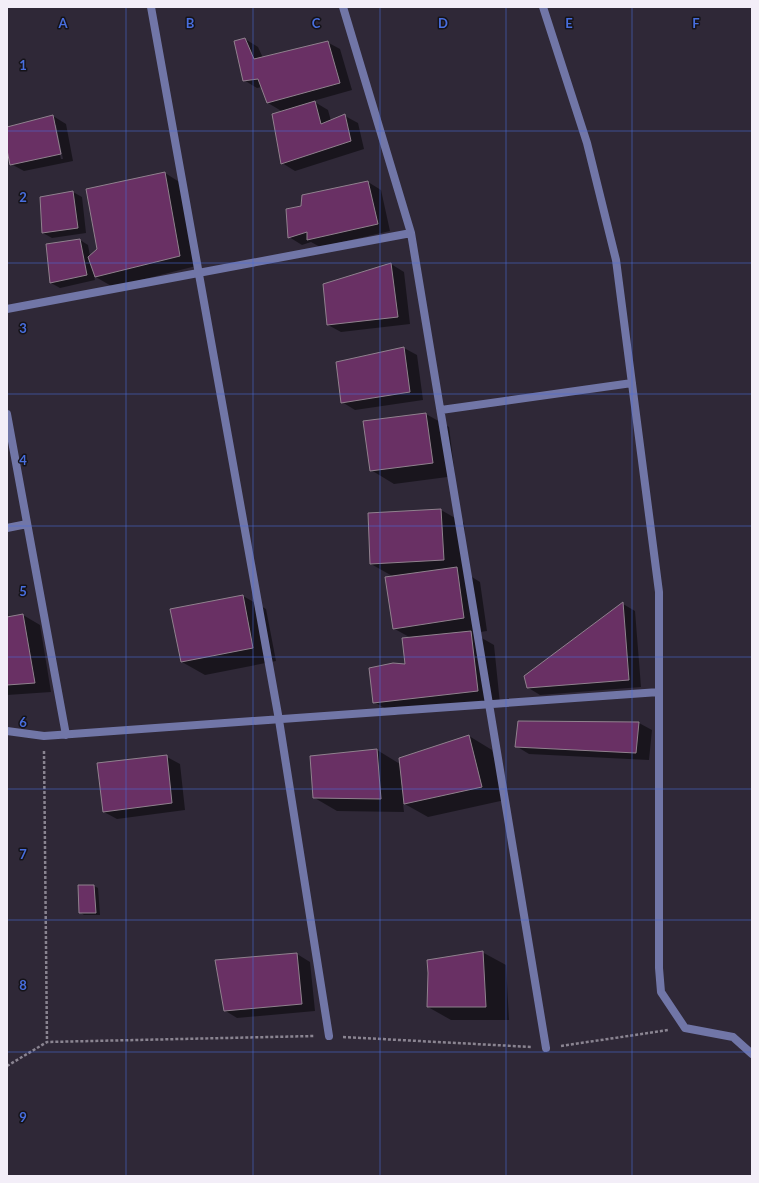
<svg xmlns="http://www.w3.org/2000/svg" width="759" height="1183" font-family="Lato,sans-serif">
	<rect width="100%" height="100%" fill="#2f2837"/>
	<path fill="#0007" fill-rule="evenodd" d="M 245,39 L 258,47 L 263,58 L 327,42 L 340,49 L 352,90 L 313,101 L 328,110 L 331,121 L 345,116 L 358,123 L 364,149 L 295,171 L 282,163 L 283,112 L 268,103 L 262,87 L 257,88 L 244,80 Z
		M 53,116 L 66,124 L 73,161 L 24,171 L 11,164 L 7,146 L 7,128 ZM 54,125 L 56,125 L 63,159 L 61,159 Z
		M 165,173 L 181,183 L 196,266 L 113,287 L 94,276 L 95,280 L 60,288 L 51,283 L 80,240 L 88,245 L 90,256 L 98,250 Z
		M 368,182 L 381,190 L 390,231 L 320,247 L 311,242 L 302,245 L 289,237 Z
		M 73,192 L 82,197 L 86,233 L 52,238 L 43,233 Z
		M 391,264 L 404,272 L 410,324 L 341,332 L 328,325 L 324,285 Z
		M 404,348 L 417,355 L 423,400 L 355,410 L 342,402 L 337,363 Z
		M 426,414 L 449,427 L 455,476 L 394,484 L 371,470 Z
		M 441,510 L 464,523 L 467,574 L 480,582 L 487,631 L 473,633 L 494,645 L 500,704 L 397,715 L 374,702 L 406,665 L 411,638 L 393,628 L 394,577 L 371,564 Z
		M 243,596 L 266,609 L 276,661 L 205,675 L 182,662 Z
		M 623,604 L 635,611 L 641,687 L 540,695 L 527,687 Z
		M 7,607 L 9,618 L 23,615 L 40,625 L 51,692 L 7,695 Z
		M 519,722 L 639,723 L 652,730 L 649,760 L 529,754 L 516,746 Z
		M 469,736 L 492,750 L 505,800 L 428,817 L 403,803 L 404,812 L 337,811 L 313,797 L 377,750 L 400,764 Z
		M 167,757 L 180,764 L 185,810 L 117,819 L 104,812 Z
		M 94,886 L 98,888 L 100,915 L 84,915 L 80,912 Z
		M 482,952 L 506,965 L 509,1020 L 451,1020 L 428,1007 L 429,973 Z
		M 297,954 L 310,962 L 315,1011 L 237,1018 L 224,1010 Z"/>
	<path fill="#693064" stroke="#90818e" d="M 245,38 L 254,59 L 328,41 L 340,83 L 267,103 L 258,79 L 243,81 L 234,41 Z
		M 315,101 L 321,124 L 345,114 L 351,141 L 281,164 L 272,114 Z
		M 53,115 L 61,154 L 10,165 L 7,150 L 7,127 Z
		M 165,172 L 180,256 L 95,277 L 88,257 L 97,249 L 86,189 Z
		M 368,181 L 378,224 L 307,240 L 307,232 L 288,238 L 286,209 L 301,206 L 302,195 Z
		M 73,191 L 78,228 L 42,233 L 40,197 Z
		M 80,239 L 87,275 L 50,283 L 46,244 Z
		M 391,263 L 398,317 L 327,325 L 323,284 Z
		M 404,347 L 410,392 L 341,403 L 336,362 Z
		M 426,413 L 433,463 L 370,471 L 363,421 Z
		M 441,509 L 444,560 L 370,564 L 368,513 Z
		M 457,567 L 464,618 L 393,629 L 385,577 Z
		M 243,595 L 253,648 L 181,662 L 170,609 Z
		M 623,602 L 629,680 L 527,688 L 524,676 Z
		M 23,614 L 35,683 L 7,685 L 7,617 Z
		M 471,631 L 478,691 L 373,703 L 369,668 L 393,663 L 405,664 L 402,638 Z
		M 518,721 L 639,722 L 636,753 L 515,747 Z
		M 469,735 L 482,787 L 404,804 L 399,758 Z
		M 377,749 L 381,799 L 313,798 L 310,756 Z
		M 167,755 L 172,803 L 103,812 L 97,763 Z
		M 78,885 L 94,885 L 96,913 L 79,913 Z
		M 483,951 L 486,1007 L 427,1007 L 428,973 L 427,960 Z
		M 297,953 L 302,1004 L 224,1011 L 215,960 Z"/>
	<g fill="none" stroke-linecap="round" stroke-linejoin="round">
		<path stroke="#8a8491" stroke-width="2.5" stroke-dasharray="3 2" stroke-linecap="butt" d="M 44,751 L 47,1042
			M 343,1037 L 532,1047
			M 561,1046 L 668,1030
			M 7,1066 L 47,1042 L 314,1036"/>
		<path stroke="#7176a7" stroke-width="8" d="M 151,7 L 279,720 L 329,1036
			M 343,7 L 411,233 L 546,1048
			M 543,7 L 587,143 L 616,260 L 659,592 L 659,968 L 661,992 L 685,1028 L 733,1037 L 752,1054
			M 7,309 L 411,233
			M 441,410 L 632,383
			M 7,414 L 66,735
			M 7,528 L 27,524
			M 7,731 L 44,736 L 659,692"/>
	</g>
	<path fill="none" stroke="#486ede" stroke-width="1" stroke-opacity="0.55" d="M 126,7 L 126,1176M 253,7 L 253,1176M 380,7 L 380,1176M 506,7 L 506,1176M 632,7 L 632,1176M 7,131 L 752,131M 7,263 L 752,263M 7,394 L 752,394M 7,526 L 752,526M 7,657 L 752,657M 7,789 L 752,789M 7,920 L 752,920M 7,1052 L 752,1052"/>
	<g font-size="13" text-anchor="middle" font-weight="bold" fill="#486ede" stroke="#151319" stroke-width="3" stroke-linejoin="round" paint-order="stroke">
		<text x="63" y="28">A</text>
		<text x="190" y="28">B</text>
		<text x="316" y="28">C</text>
		<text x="443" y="28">D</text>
		<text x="569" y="28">E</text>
		<text x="696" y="28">F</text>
		<text x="23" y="70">1</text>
		<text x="23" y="202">2</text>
		<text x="23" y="333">3</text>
		<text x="23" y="465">4</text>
		<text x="23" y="596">5</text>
		<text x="23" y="727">6</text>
		<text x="23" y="859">7</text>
		<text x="23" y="990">8</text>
		<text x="23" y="1122">9</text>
	</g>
	<rect width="759" height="1183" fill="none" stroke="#f3eef8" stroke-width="16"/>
</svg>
